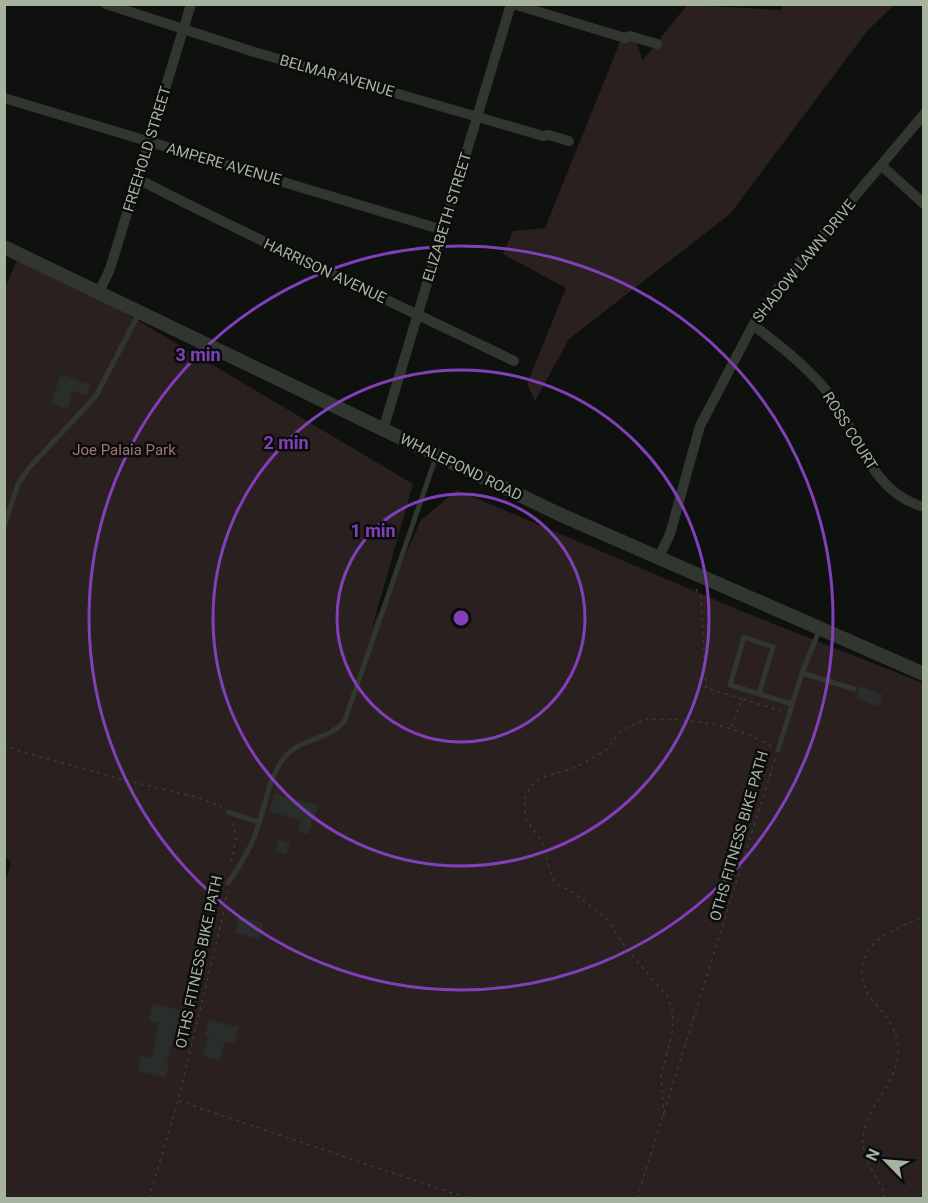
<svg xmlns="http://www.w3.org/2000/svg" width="928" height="1203" font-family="Roboto,sans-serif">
	<rect width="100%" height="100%" fill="#0f110f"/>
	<path fill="#29201f" d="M 783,4 L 894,5 L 868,30 L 730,214 L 569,339 L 535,401 L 527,384 L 566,288 L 503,254 L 513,231 L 545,228 L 620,42 L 636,36 L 642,61 L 687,5 L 781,10 Z
		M 21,251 L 413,484 L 372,628 L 421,520 L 457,490 L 744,612 L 923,683 L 923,1198 L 5,1198 L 4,885 L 11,863 L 5,856 L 4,290 Z"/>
	<path fill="#2a2e2a" stroke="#292d29" stroke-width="1.5" d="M 61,375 L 90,385 L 86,395 L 73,390 L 67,408 L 52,403 Z
		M 860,687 L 882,695 L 879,706 L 857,698 Z
		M 275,794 L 318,806 L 308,834 L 298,831 L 302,820 L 270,811 Z
		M 279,840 L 289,843 L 286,854 L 276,851 Z
		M 239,917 L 263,924 L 259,939 L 235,932 Z
		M 154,1004 L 185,1012 L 180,1029 L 176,1028 L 166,1063 L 169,1064 L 165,1077 L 138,1070 L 141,1056 L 152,1059 L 157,1041 L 155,1041 L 160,1023 L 149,1020 Z
		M 209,1020 L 238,1028 L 234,1043 L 225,1041 L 219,1060 L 203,1055 L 209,1037 L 205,1036 Z"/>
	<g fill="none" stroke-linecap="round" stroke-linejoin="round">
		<path stroke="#383d36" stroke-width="1.5" stroke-dasharray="3 4.5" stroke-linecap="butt" d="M 696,589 L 701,597 L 706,688 L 742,699 L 731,728
			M 743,699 L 781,711
			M 4,744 L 16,750 L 117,778 L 196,797 L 222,807
			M 231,862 L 236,838 L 233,823
			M 179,1101 L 467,1198
			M 664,1115 L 661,1075 L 672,1034 L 673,1013 L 668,997 L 625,947 L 609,921 L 574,893 L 556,884 L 552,878 L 542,842 L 525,818 L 525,797 L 531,786 L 540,778 L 577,767 L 606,750 L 622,730 L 645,719 L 684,720 L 718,725 L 750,735 L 771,746
			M 149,1198 L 178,1101 L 223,915 L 227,891
			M 637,1198 L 775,759
			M 885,1198 C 882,1179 865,1168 863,1144 C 861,1108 898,1087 898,1051 C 898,1029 886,1016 872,1000 C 866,993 863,984 862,975 C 860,939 897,929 924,916"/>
		<path stroke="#313630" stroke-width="5" d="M 4,527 L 18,484 L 29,468 L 96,396 L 139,313
			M 802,673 L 854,689
			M 759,694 L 773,647 L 744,637 L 730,685 L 792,704
			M 778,750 L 802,673 L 819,631
			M 228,812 L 259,822
			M 228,883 C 238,868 249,852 255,835 C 265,810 267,779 284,758 C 300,737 330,741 345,720 L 436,457"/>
		<path stroke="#313630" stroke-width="10" d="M 106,4 L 251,51 L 543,136 L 549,135 L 569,141
			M 513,4 L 625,38 L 630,36 L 657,44
			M 4,98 L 443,230
			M 882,166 L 924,204
			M 138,179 C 262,243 389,300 514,361
			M 99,292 L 110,269 L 191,4
			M 753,325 C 778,344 805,365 825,389 C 858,428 868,492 924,507
			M 383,430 L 511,4
			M 659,557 L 670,534 L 700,426 L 753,325 L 767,302 L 808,252 L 924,114"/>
		<path stroke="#313630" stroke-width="14" d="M 4,247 L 559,514 L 924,674"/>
	</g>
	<g fill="none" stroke="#8140ba" stroke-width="3">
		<circle cx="461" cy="618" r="124"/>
		<circle cx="461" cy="618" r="248"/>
		<circle cx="461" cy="618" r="372"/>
	</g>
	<g text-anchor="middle" stroke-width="5" stroke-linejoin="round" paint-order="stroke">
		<g font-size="15" fill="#a6b39f" stroke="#0b0c0b">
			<text transform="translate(337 76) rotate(16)" y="5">BELMAR AVENUE</text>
			<text transform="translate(147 149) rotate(-73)" y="5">FREEHOLD STREET</text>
			<text transform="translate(224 164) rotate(16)" y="5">AMPERE AVENUE</text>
			<text transform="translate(447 217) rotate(-73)" y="5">ELIZABETH STREET</text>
			<text transform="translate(804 261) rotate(-51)" y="5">SHADOW LAWN DRIVE</text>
			<text transform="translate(325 271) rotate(25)" y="5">HARRISON AVENUE</text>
			<text transform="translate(850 431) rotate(58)" y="5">ROSS COURT</text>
			<text transform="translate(461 467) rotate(26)" y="5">WHALEPOND ROAD</text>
			<text transform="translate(739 836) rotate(-74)" y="5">OTHS FITNESS BIKE PATH</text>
			<text transform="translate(199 962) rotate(-78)" y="5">OTHS FITNESS BIKE PATH</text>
		</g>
		<g font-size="15" fill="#a17674" stroke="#0b0c0b">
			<text x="124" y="455">Joe Palaia Park</text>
		</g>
	</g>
	<circle cx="461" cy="618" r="9" fill="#8140ba" stroke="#0b0c0b" stroke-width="3"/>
	<g font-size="18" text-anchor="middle" font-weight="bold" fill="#8140ba" stroke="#0b0c0b" stroke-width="5" stroke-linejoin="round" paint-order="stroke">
		<text x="198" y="361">3 min</text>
		<text x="286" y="449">2 min</text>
		<text x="373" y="537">1 min</text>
	</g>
	<rect width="928" height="1203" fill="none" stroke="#a6b39f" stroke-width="12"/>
	<g transform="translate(886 1161) rotate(295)" stroke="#0b0c0b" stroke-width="4.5" paint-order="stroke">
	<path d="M0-4.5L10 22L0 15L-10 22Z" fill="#a6b39f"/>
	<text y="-9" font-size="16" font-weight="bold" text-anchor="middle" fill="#a6b39f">N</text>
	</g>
</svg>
